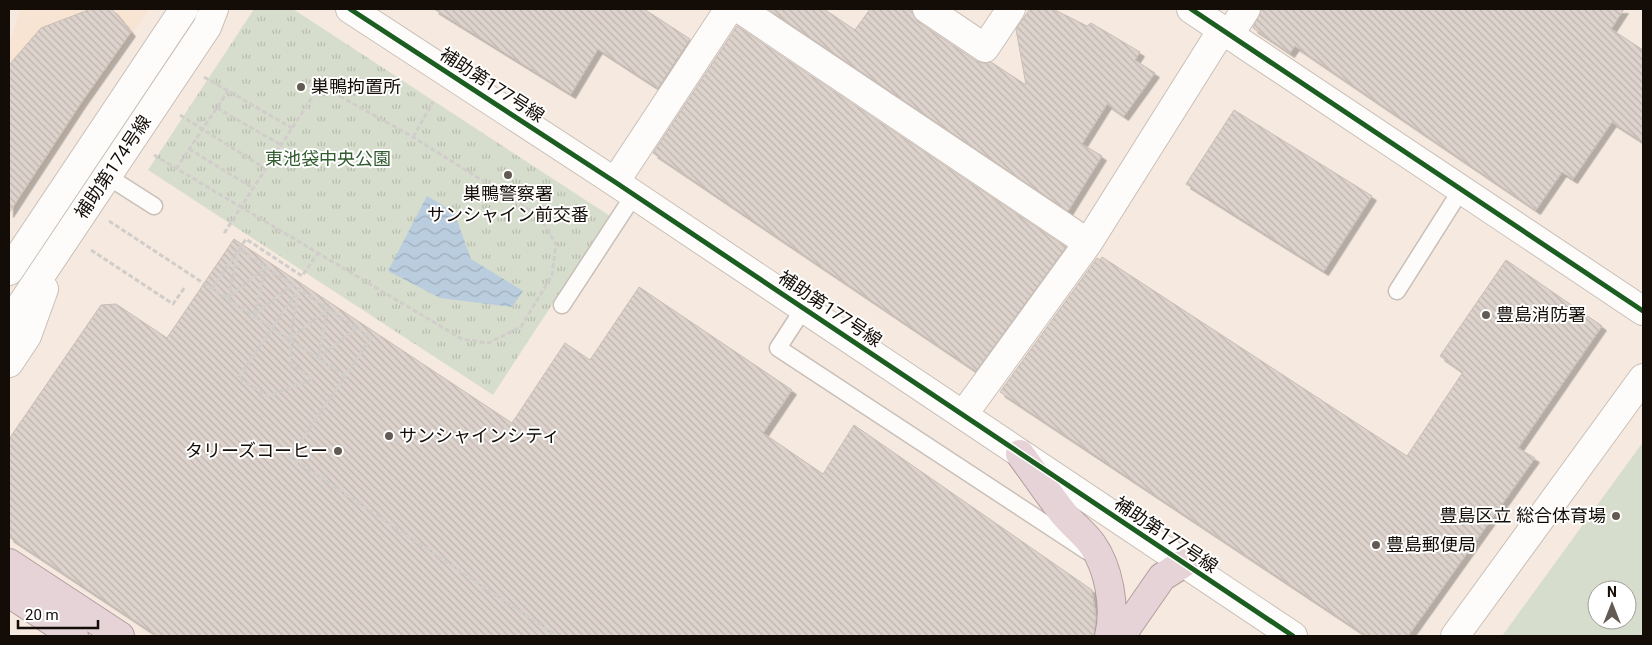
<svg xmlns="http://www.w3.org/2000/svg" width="1652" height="645" font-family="Roboto,'Noto Sans JP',sans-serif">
	<defs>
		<pattern id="park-tufts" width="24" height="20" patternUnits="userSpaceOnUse" patternTransform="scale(1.25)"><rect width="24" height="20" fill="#d7ddcc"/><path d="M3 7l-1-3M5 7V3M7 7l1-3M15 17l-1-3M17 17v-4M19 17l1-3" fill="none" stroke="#b8bcae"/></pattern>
		<pattern id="water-waves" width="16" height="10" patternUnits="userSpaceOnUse" patternTransform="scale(1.25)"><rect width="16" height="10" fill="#b9cdde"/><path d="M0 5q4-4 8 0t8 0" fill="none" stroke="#9eafbd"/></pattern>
		<pattern id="building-back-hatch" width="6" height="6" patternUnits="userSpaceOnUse" patternTransform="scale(1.25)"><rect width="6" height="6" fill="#ddd3cc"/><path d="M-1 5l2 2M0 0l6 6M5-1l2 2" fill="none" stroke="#bdb4ae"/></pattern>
		<filter id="shadow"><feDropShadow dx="4.5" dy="4.5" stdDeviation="0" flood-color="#0004"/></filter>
	</defs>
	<rect width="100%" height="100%" fill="#f6eae0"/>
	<path fill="#f8e4d3" d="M 20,9 L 149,9 L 9,217 L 9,45 Z"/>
	<path fill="#d7ddcc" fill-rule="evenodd" d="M 1643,442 L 1643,636 L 1502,636 ZM 1597,590 L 1627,590 L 1627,620 L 1597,620 Z"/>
	<path fill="url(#park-tufts)" d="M 254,9 L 293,9 L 610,216 L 493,395 L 148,170 Z"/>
	<path fill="url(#water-waves)" d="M 427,196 L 454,212 L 471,259 L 523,291 L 512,307 L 440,298 L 388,271 Z"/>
	<path fill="url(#building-back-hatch)" stroke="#c8beb7" filter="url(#shadow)" d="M 91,9 L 112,9 L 131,32 L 81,103 L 9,213 L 9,65 L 41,28 Z
		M 434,9 L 644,9 L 690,39 L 658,88 L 598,49 L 571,94 Z
		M 768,9 L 824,9 L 855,30 L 870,9 L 910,9 L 918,22 L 976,61 L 983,63 L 991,62 L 1026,85 L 1016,29 L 1030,9 L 1053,9 L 1087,26 L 1091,23 L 1140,52 L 1135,60 L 1155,73 L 1124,116 L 1107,104 L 1082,144 L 1102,156 L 1068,211 Z
		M 1261,9 L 1624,9 L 1611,29 L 1643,50 L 1643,142 L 1612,122 L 1573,179 L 1562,172 L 1536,210 L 1295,46 L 1290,53 L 1253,28 Z
		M 737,26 L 1066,247 L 976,371 L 653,153 Z
		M 1234,110 L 1372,196 L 1324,271 L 1186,184 Z
		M 234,239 L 512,423 L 565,343 L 590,360 L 639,287 L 792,390 L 763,433 L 823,474 L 854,425 L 1092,590 L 1096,618 L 1094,636 L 158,636 L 9,537 L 9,439 L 101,305 L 116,304 L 167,338 Z
		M 1102,257 L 1407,456 L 1463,372 L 1440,356 L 1506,260 L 1602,326 L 1518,448 L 1535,458 L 1408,636 L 1367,636 L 1000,392 L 1097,258 L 1100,260 Z"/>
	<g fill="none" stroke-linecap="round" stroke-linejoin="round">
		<g stroke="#c8bfb8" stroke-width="19">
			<path id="service" d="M 107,176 L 154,206
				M 1397,291 L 1461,190
				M 562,305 L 634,195
				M 804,308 L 778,348 L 1087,551"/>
		</g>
		<g stroke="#c8bfb8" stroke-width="30">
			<path id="minor" d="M 740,9 L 1088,243
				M 927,9 L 985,48 L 1011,9
				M 1191,9 L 1643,311
				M 1229,35 L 1246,9
				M 615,182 L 729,9
				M 963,415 L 1088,243 L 1222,30"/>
		</g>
		<g stroke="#c8bfb8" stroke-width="30">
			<path id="tertiary" d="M 350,9 L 615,182 L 1293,636
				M 9,271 L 184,9
				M 9,323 L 207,27 L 214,9
				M 9,363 L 27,336 L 44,289
				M 1455,636 L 1643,378"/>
		</g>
		<g stroke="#b39c9d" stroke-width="30">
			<path id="motorway" d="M 1020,454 C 1034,473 1048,494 1063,513 C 1072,524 1084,533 1092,544 C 1109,568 1116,607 1109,636
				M 9,563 L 120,636
				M 9,593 L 74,636
				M 1121,636 L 1162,577 L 1184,563"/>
		</g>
		<path stroke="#d1cdca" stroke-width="3" stroke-dasharray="5 2.5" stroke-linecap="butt" d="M 204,77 L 292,128
			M 320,85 L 413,137 L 539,216 L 556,244 L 552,275 L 521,327 L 488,343 L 462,339 L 241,207 Z
			M 217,108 L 281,145
			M 180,115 L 266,169
			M 413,137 L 433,102
			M 189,149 L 253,188
			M 154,155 L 241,207 L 223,235
			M 176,169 L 228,91
			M 109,221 L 345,376
			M 91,250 L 173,304 L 185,287
			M 213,287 L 246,239 L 302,276 L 318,253
			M 357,328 L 318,358 L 328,309 L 290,339 L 299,289 C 323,306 347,321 371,338 L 290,457 L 557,636
			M 290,339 L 291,364 L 313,379 L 268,396 L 238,378 L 299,289 L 239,249 L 228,298 L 266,267 L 254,315 L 292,285"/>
		<use href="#service" stroke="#fefcfa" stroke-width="16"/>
		<use href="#minor" stroke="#fefcfa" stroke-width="28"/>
		<use href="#tertiary" stroke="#fefcfa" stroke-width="28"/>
		<use href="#motorway" stroke="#e5d3d7" stroke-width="28"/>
		<g stroke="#fff" stroke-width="8">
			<path id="cycleway" d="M 350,9 L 615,182 L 1293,636
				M 1191,9 L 1643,311"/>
		</g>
		<use href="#cycleway" stroke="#1b5e20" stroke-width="5"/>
	</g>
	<g fill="#635a53" stroke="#fff" stroke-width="2">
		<circle cx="301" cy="87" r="5"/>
		<circle cx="508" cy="175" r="5"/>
		<circle cx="1486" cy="315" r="5"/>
		<circle cx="389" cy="436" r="5"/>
		<circle cx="338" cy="451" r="5"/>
		<circle cx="1616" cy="516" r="5"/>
		<circle cx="1376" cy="545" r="5"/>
	</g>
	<g text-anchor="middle" stroke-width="4" stroke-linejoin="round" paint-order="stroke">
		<g font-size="18" fill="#140d07" stroke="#fff">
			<text transform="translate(492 85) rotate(33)" y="6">補助第177号線</text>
			<text transform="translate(113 167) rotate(-56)" y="6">補助第174号線</text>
			<text transform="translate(830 309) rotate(34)" y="6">補助第177号線</text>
			<text transform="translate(1166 535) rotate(34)" y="6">補助第177号線</text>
		</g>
		<g font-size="18" fill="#140d07" stroke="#fff" text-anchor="start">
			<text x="311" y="93">巣鴨拘置所</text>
			<text x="508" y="200" text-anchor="middle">巣鴨警察署<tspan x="508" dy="21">サンシャイン前交番</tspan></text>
			<text x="1496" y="321">豊島消防署</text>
			<text x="399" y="442">サンシャインシティ</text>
			<text x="328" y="457" text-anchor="end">タリーズコーヒー</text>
			<text x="1606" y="522" text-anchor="end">豊島区立 総合体育場</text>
			<text x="1386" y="551">豊島郵便局</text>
		</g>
		<g font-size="18" fill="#325b2f" stroke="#fff">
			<text x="328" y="165">東池袋中央公園</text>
		</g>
	</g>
	<rect width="1652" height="645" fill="none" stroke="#140d07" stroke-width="20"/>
	<g transform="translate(1612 605)"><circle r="24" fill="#ffffff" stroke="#a19e9c"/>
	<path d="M0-4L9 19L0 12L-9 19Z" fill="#635a53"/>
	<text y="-8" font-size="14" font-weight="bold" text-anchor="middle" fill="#140d07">N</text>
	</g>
	<path d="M18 620v8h80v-8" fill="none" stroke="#140d07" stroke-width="2.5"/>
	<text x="25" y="620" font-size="15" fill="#140d07" stroke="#ffffff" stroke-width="4" paint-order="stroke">20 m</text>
</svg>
